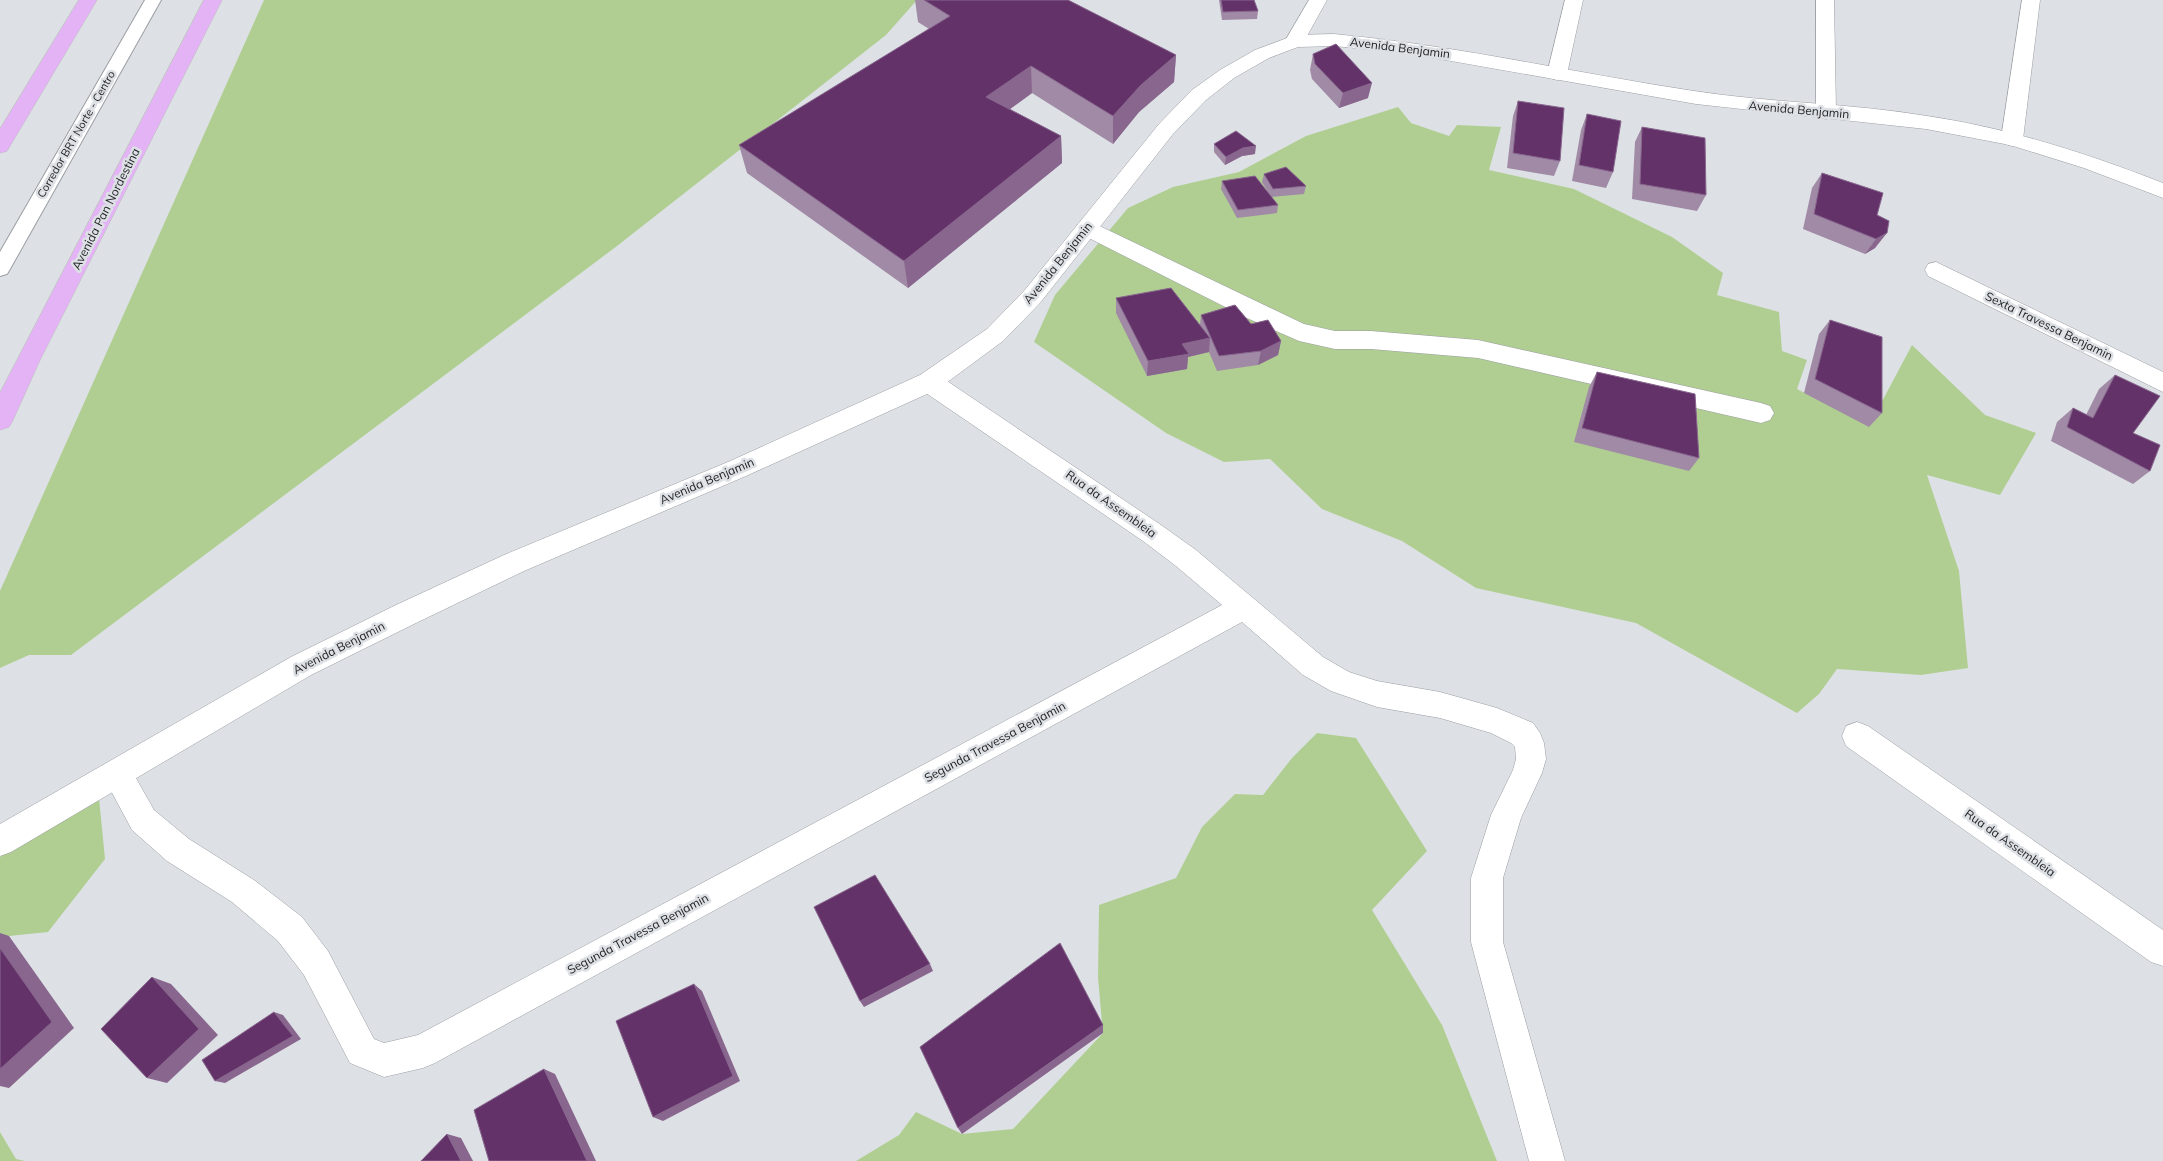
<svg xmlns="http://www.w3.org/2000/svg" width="2163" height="1161" viewBox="0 0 2163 1161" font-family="Mulish,sans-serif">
	<rect width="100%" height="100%" fill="#dde1e5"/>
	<g fill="#b0ce92">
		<polygon points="264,0 917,0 886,35 617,246 71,655 29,655 0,668 0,591"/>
		<polygon points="1398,107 1411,123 1449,136 1457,125 1501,127 1489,170 1574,189 1672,237 1723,273 1717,295 1779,312 1782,351 1807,360 1797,389 1869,426 1912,345 1985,415 2036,433 2000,495 1927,475 1959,571 1968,668 1921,675 1837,669 1819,694 1797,713 1636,623 1476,588 1402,541 1322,509 1270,459 1224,462 1166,433 1034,342 1055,295 1128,208 1173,187 1239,172 1306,136"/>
		<polygon points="1317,733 1356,738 1427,851 1372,910 1442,1025 1497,1161 856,1161 899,1135 916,1112 962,1134 1013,1129 1103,1033 1098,978 1099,905 1176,878 1202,827 1235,794 1263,795 1292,758"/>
		<polygon points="99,798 105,859 48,932 9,936 0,942 0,857"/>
		<polygon points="0,1132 16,1159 25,1161 0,1161"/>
	</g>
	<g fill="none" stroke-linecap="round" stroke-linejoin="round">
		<g stroke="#9a9da2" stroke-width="2">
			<polygon id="service" points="145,0 161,0 10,269 7,274 0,276 0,252"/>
		</g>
		<g stroke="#9a9da2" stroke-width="1">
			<g id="minor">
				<polygon points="1309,0 1327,0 1302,45 1295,47 1288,45 1285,41"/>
				<polygon points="1565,0 1583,0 1567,74 1564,78 1557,80 1550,78 1547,74"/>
				<polygon points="1816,0 1834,0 1836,112 1833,117 1826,119 1819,117 1816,112"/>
				<polygon points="2022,0 2040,0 2023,139 2019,144 2012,146 2005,144 2001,139"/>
				<polygon points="1087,220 1304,324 1335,331 1371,331 1478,340 1761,403 1770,406 1774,413 1770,420 1761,423 1478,358 1371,349 1335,349 1299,341 1247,318 1079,233 1076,228 1079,223"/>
				<polygon points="1936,262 2163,372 2163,392 1928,276 1925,270 1928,264"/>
				<polygon points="929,373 938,375 1161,525 1196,550 1323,657 1349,672 1377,681 1440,692 1497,708 1533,723 1540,733 1544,743 1546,759 1542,773 1521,818 1503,878 1503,942 1565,1161 1529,1161 1471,942 1471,878 1491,815 1513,770 1516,759 1515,747 1511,743 1491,733 1440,718 1377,707 1331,691 1303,675 1242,622 435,1063 423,1068 384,1077 350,1063 304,975 278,941 232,902 167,861 132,830 102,774 106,764 117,760 128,764 154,810 189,839 254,880 302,917 328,951 374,1039 384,1043 418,1035 1222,605 1176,566 1143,541 920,389 917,382 920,375"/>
				<polygon points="1857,722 1868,726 2163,930 2163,966 2151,962 1846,746 1842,736 1846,726"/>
			</g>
		</g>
		<g stroke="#9a9da2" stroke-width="1">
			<path id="tertiary" d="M 1334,34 C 1455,45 1574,73 1694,91 C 1771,103 1850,103 1927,116 C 2008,128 2086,153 2163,183 L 2163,198 L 2084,168 L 2010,145 L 1926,129 L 1696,104 L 1400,52 L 1334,46 L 1298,47 L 1269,58 L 1234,78 L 1206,100 L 1173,134 L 1040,303 L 1003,341 L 938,389 L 746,476 L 524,571 L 416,623 L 311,675 L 11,852 L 0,856 L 0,824 L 291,657 L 396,605 L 504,555 L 728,462 L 920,375 L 987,329 L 1024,291 L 1159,124 L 1192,90 L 1220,70 L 1255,50 L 1295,35 Z"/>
		</g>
		<g stroke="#bdbdbe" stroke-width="1">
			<g id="trunk">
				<polygon points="79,0 97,0 7,151 0,153 0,129"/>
				<polygon points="204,0 222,0 40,360 13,420 9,427 0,430 0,393"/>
			</g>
		</g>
		<use href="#service" fill="#fff" fill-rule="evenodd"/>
		<use href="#minor" fill="#fff" fill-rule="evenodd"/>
		<use href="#tertiary" fill="#fff" fill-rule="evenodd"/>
		<use href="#trunk" fill="#e4b3f6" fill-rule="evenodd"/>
	</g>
	<g fill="#a08aa6">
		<polygon points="915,0 1068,0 1176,55 1174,82 1139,112 1113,144 1032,93 1010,109 1061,136 1062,163 908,288 747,173 739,145 929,29 918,22"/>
		<polygon points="1219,0 1254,0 1258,11 1257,19 1222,20"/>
		<polygon points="1313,54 1368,98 1339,108 1312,79 1310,70"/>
		<polygon points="1518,101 1560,161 1554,176 1507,168 1513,116"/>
		<polygon points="1587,114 1613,172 1606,188 1572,181 1581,130"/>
		<polygon points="1642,127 1706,195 1697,211 1632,199 1635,142"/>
		<polygon points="1214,144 1255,154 1242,156 1225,165 1214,152"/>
		<polygon points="1822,173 1877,215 1889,221 1875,248 1865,254 1803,229 1812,188"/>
		<polygon points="1264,174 1306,186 1304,194 1271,197 1262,182"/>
		<polygon points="1222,181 1278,205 1277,213 1237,218 1221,189"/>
		<polygon points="1116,298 1200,325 1201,315 1251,324 1281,341 1278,355 1258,365 1217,371 1209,352 1188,357 1187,369 1147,376 1116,313"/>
		<polygon points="1830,320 1882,413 1869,427 1804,393 1819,334"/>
		<polygon points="1597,372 1699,458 1689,471 1574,442 1589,387"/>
		<polygon points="2115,375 2133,433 2150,471 2133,484 2051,441 2057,422 2073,408 2086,415 2099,389"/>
	</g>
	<g fill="#88668e">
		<polygon points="1176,55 1174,82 1139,112 1113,144 1113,116 1141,85"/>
		<polygon points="1031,66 1032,93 988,125 986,97"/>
		<polygon points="1372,83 1368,98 1339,108 1343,93"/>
		<polygon points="1061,136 1062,163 908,288 904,261"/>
		<polygon points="1256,146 1255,154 1242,156 1225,165 1226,157 1243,148"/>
		<polygon points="1887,233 1875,248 1865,254 1876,239"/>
		<polygon points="1210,338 1209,352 1188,357 1187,369 1147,376 1148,361 1182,344"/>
		<polygon points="1281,341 1278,355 1258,365 1261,351"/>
		<polygon points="0,933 9,936 74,1028 9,1088 0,1086"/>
		<polygon points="930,964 933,971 864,1007 860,1001"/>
		<polygon points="152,977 171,984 218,1035 167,1083 147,1078"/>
		<polygon points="694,984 702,991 740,1081 663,1121 653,1117"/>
		<polygon points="274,1012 283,1015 301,1039 225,1083 215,1081"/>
		<polygon points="1103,1025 1103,1033 962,1134 958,1128"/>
		<polygon points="544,1069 555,1074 596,1161 587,1161"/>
		<polygon points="447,1134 461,1138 473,1161 461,1161"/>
	</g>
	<g fill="#633268" stroke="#88668e">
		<polygon points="924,0 1068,0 1176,55 1141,85 1113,116 1031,66 986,97 1061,136 904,261 739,145 950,16"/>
		<polygon points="1221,0 1254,0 1258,11 1223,12"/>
		<polygon points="1336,44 1372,83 1343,93 1315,64 1313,54"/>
		<polygon points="1518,101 1564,108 1560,161 1513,153"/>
		<polygon points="1587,114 1621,121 1613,172 1579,165"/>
		<polygon points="1642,127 1705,138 1706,195 1640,184"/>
		<polygon points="1236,131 1256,146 1243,148 1226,157 1214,144"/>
		<polygon points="1286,167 1306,186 1273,189 1264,174"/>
		<polygon points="1822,173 1883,193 1877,215 1889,221 1887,233 1876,239 1814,214"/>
		<polygon points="1255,176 1278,205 1238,210 1222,181"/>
		<polygon points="1171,288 1210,338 1182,344 1189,354 1148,361 1116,298"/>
		<polygon points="1235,305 1251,324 1268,320 1281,341 1261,351 1219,356 1201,315"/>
		<polygon points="1830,320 1882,337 1882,413 1815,379"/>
		<polygon points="1597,372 1695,394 1699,458 1582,428"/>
		<polygon points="2115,375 2160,396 2133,433 2160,445 2150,471 2067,427 2073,408 2093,418"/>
		<polygon points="875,875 930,964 860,1001 814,907"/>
		<polygon points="1060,943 1103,1025 958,1128 920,1047"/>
		<polygon points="0,948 52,1022 0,1069"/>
		<polygon points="152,977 199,1029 147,1078 101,1029"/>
		<polygon points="694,984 733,1076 653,1117 616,1021"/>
		<polygon points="274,1012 293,1036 215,1081 202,1060"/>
		<polygon points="544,1069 587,1161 489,1161 474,1110"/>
		<polygon points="447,1134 461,1161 421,1161"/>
	</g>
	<g text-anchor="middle" stroke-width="5" stroke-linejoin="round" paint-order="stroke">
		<g font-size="11" fill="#222325" stroke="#dde1e5">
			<text transform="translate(76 134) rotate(-60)" y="4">Corredor BRT Norte - Centro</text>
		</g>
		<g font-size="12" fill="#222325" stroke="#dde1e5">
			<text transform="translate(1400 48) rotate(7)" y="4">Avenida Benjamin</text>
			<text transform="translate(1799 110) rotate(5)" y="4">Avenida Benjamin</text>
			<text transform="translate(106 209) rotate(-63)" y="4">Avenida Pan Nordestina</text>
			<text transform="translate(1058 263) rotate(-51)" y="4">Avenida Benjamin</text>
			<text transform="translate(2049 326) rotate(26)" y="4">Sexta Travessa Benjamin</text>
			<text transform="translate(707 481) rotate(-23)" y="4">Avenida Benjamin</text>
			<text transform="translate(1111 504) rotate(35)" y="4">Rua da Assembleia</text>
			<text transform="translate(339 648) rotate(-27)" y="4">Avenida Benjamin</text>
			<text transform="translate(995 742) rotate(-28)" y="4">Segunda Travessa Benjamin</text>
			<text transform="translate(2010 843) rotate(35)" y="4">Rua da Assembleia</text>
			<text transform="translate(638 934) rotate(-28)" y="4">Segunda Travessa Benjamin</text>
		</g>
	</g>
</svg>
